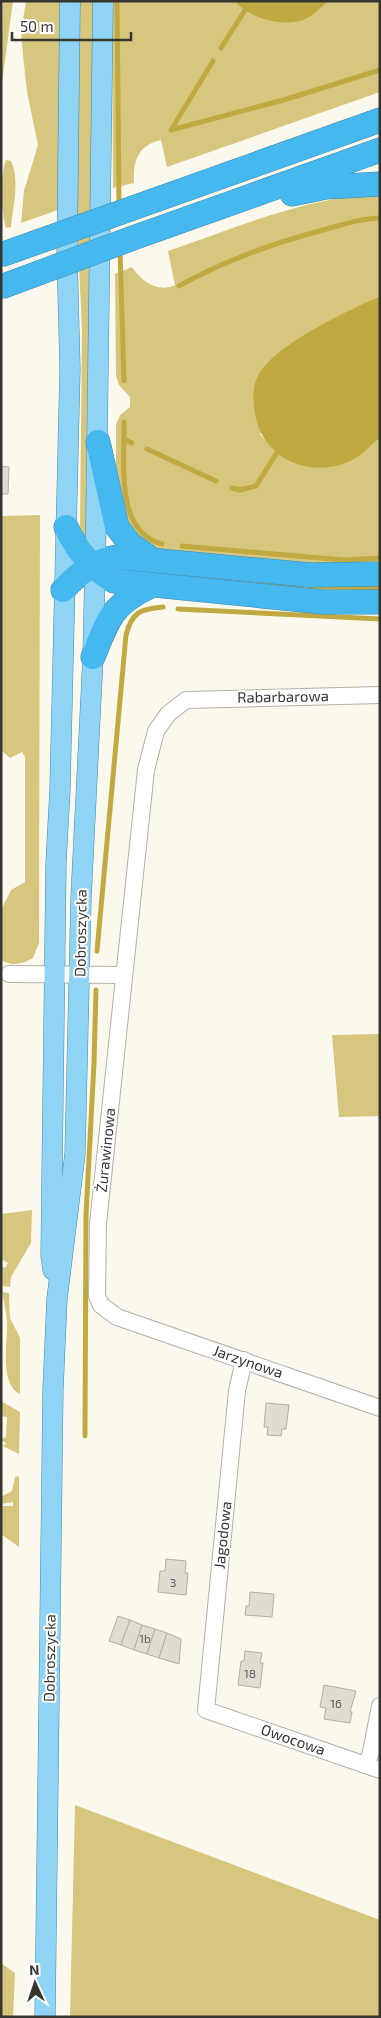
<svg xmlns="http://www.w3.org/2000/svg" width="381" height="2018" viewBox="0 0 381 2018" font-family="'Exo 2',sans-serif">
	<rect width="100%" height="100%" fill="#fbf9ed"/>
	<g fill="#d7c67e">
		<polygon points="3,1 13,1 1,90"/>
		<polygon points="26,1 61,1 58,210 21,223 24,191 38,145 27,92 23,55 21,32"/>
		<polygon points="78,1 95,1 87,547 81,539 80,524 82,330 76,201"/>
		<path d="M 112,1 L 380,1 L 380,92 L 167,167 L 161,140 C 138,145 133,161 134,183 L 113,188 Z"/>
		<path d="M 6,160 L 11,161 C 20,180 13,206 11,227 L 6,228 C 1,212 0,174 6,160 Z"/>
		<path d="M 380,194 L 380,296 L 371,300 L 260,434 C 276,454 276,454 300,462 C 338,473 352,462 380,438 L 380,566 L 341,568 L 158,551 L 130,532 L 116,475 L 116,425 L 120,415 L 130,407 L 130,397 L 119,385 L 116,376 L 115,274 L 132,267 C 142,282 158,293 175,285 L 168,251 C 238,227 306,197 380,194 Z"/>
		<path d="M 40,515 L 39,943 L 33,958 C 22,964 13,967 1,960 L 1,910 L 11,890 L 25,882 L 25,757 L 22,752 L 10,758 L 1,750 L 1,516 Z"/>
		<polygon points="108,567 380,582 380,594 342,594 121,575"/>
		<polygon points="380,1034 380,1116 339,1117 332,1035"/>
		<polygon points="32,1210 31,1243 11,1277 10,1287 2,1286 1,1266 5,1268 8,1263 3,1260 1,1262 1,1214"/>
		<path d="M 2,1292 L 9,1293 L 10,1318 L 20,1338 L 20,1394 C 0,1385 7,1346 7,1324 C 7,1314 4,1302 2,1292 Z"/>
		<polygon points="1,1401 20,1412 19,1454 3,1446 6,1444 4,1441 1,1442 1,1439 6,1437 7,1417 1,1416"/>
		<polygon points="19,1476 19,1547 1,1534 1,1506 13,1506 13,1502 1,1504 1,1497 12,1491 15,1477"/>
		<polygon points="75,1805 380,1920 380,2017 70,2017"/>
		<polygon points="1,1963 15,1973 13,2017 1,2017"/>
	</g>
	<g fill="#c0a941">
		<path d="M 235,1 L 328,1 C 321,7 312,17 303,20 C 282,27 249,18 235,1 Z"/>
		<path d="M 380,296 L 380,438 C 368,448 358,459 343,464 C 304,477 261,456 255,413 C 253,401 252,387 258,376 C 275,344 346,312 380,296 Z"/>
	</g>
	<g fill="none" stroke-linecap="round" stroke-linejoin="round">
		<g stroke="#c0a941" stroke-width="5">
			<polyline points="117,1 119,205"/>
			<polyline points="221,48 245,10"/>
			<polyline points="213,61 171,130 287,99 380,70"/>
			<polyline points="120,249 124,381"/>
			<path d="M 179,286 C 222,262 268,245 316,232 C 337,226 358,219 380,218"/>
			<path d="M 124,422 C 125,460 114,532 162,544"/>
			<polyline points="124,439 132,443"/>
			<polyline points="147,449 216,481"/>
			<polyline points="232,488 240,490 256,486 276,454"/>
			<polyline points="182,546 344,560 380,558"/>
			<polyline points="264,583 301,586"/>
			<polyline points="309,586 380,588"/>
			<polyline points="178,609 380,619"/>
			<path d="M 97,951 L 126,635 C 132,612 140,609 163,607"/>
			<polyline points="85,1436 86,1215 94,1063 96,990"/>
		</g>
	</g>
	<g fill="#dfdcd1" stroke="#b2afa4">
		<polygon points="1,466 9,467 8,494 1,494"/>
		<polygon points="266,1403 289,1405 286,1429 282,1429 281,1436 267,1435 268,1427 264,1427"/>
		<polygon points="166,1559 186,1561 185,1573 188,1573 186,1595 158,1592 160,1571 165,1571"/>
		<polygon points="250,1592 274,1594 272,1617 245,1615 246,1606 249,1606"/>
		<polygon points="118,1616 130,1620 121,1645 109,1641"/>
		<polygon points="130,1620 142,1625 134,1650 121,1645"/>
		<polygon points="142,1625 155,1629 147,1654 134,1650"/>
		<polygon points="155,1629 167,1633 159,1658 147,1654"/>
		<polygon points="167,1633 181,1639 179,1664 159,1658"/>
		<polygon points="245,1651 262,1653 260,1663 263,1663 260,1688 238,1685 241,1661 244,1661"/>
		<polygon points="324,1685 356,1691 350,1712 352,1712 350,1723 324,1719 326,1708 320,1707"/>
	</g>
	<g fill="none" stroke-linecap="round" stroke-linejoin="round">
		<g stroke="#b3b1a6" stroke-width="18">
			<g id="minor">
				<polyline points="380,695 186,700 168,714 156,731 146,770 98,1224 97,1296 101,1305 117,1317 380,1408"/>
				<polyline points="9,974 123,975"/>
				<polyline points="244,1360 237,1391 206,1710 380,1770"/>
				<polyline points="366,1765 371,1752 380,1706"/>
			</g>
		</g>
		<g stroke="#408aac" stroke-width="21">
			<g id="major">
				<polyline points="53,1270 51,1256 56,863 60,789 70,368 67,254 70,1"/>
				<polyline points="45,2017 53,1389 57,1299 75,1154 81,898 93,657 96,524 103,1"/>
			</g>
		</g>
		<g stroke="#408aac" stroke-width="25">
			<g id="highway">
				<polyline points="292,194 326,187 380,184"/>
				<polyline points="133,208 380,120"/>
				<polyline points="133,238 380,150"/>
				<polyline points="98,442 117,527 130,544 151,559"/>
				<path d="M 66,527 C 76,549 92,569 114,581 L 323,602 L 380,602"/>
				<path d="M 63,590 C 76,575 97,559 118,557 L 310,575 L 380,574"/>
				<path d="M 93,657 C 108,619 112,604 151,586"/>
			</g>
		</g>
		<use href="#minor" stroke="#fff" stroke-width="16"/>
		<use href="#major" stroke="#8fd4f5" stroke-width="20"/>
		<use href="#highway" stroke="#45b8ef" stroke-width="24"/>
		<g stroke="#408aac" stroke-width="25" stroke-linecap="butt">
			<g id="highway-bridge">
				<polyline points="1,255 133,208"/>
				<polyline points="1,287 133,238"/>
			</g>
		</g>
		<use href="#highway-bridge" stroke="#45b8ef" stroke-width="24"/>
	</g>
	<g text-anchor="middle" stroke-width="4" stroke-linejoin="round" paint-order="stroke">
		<g font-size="12" fill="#605f58">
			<text x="173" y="1587">3</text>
			<text x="145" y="1643">1b</text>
			<text x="250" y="1678">18</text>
			<text x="336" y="1708">16</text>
		</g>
		<g font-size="15" fill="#363530" stroke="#fff">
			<text transform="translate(283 697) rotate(-1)" y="5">Rabarbarowa</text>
			<text transform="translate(81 933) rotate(-89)" y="5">Dobroszycka</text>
			<text transform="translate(106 1150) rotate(-84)" y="5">Żurawinowa</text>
			<text transform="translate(248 1362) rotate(19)" y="5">Jarzynowa</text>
			<text transform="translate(223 1535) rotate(-84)" y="5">Jagodowa</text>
			<text transform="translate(50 1658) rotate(-89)" y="5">Dobroszycka</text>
			<text transform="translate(293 1740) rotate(19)" y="5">Owocowa</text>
		</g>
	</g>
	<rect width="381" height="2018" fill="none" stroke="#363530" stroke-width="5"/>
	<g transform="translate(35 1983) rotate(357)" stroke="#ffffff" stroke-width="4" paint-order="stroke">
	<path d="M0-4L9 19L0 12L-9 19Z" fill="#363530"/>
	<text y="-8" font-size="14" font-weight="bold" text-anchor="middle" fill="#363530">N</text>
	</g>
	<path d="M12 32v8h119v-8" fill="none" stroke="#363530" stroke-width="2.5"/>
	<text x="20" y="32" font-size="15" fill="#363530" stroke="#ffffff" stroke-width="4" paint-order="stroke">50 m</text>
</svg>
